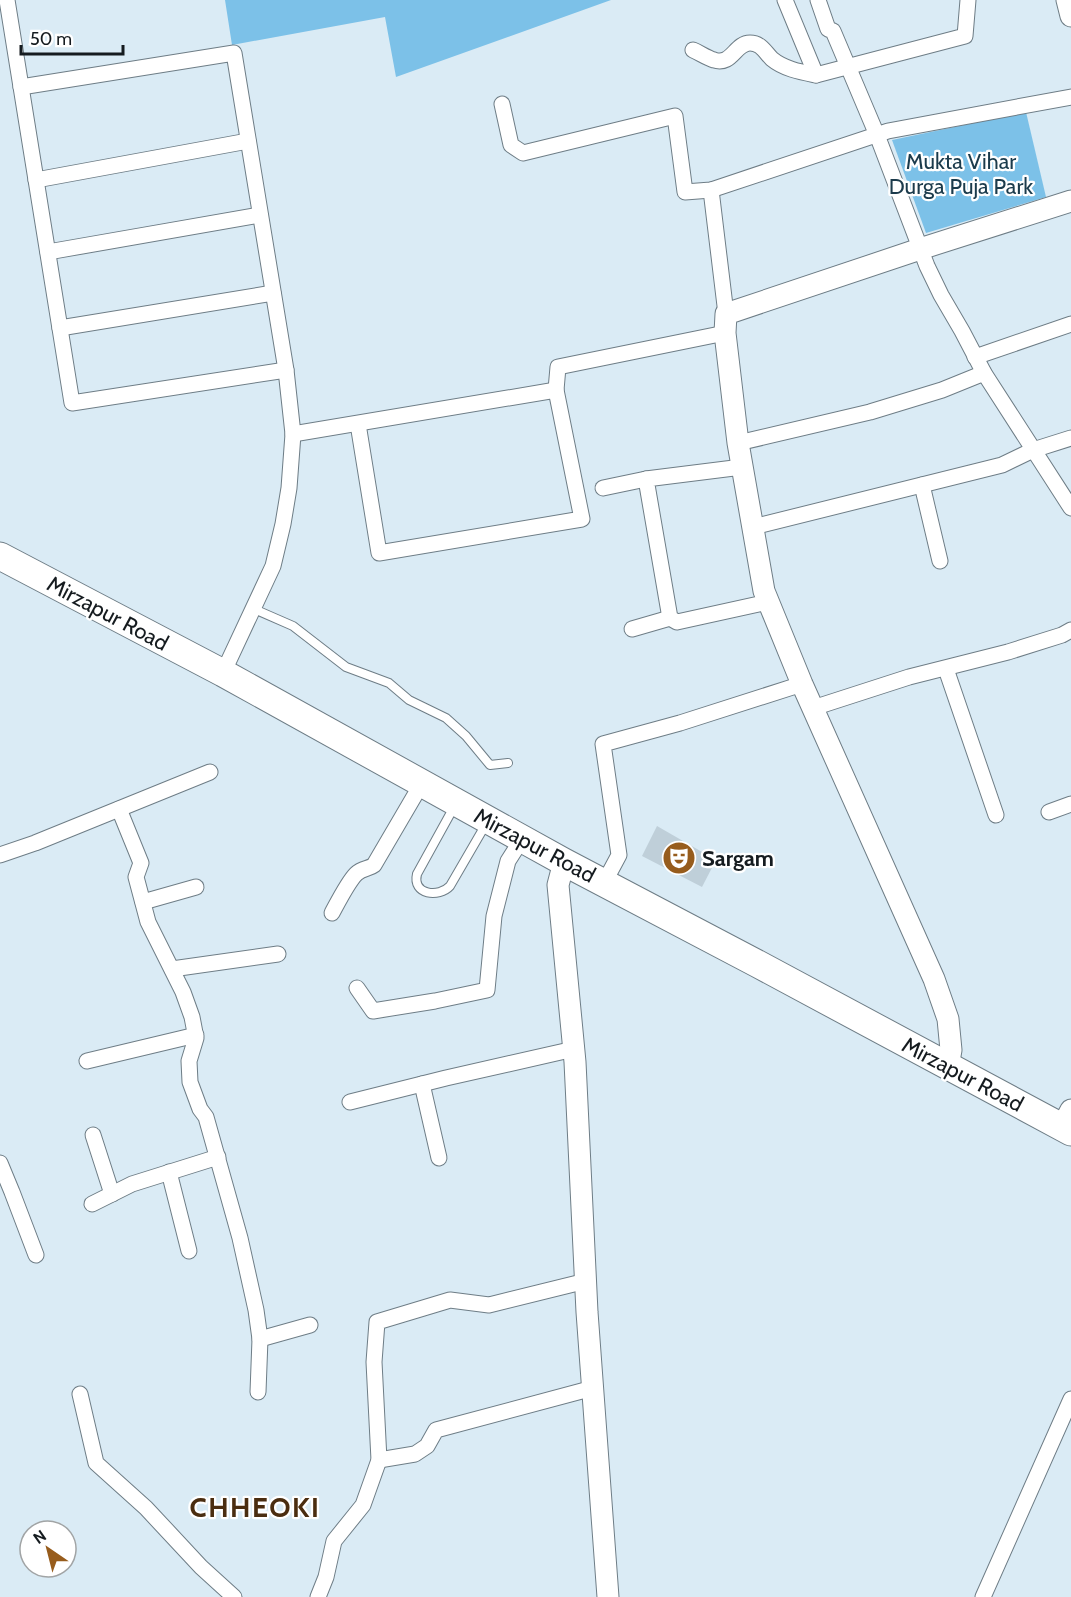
<svg xmlns="http://www.w3.org/2000/svg" width="1071" height="1597" viewBox="0 0 1071 1597" font-family="Cabin,sans-serif">
	<rect width="100%" height="100%" fill="#daebf5"/>
	<g fill="#7cc1e8">
		<polygon points="225,0 611,0 396,77 385,17 232,45"/>
		<polygon points="1026,112 1046,197 926,233 892,140"/>
	</g>
	<polygon fill="#bfcfd9" points="657,826 716,860 702,887 642,856"/>
	<g fill="none" stroke-linecap="round" stroke-linejoin="round">
		<g stroke="#6e7d86" stroke-width="10">
			<g id="lane">
				<polyline points="254,609 293,626 346,667 389,683 409,700 446,718 466,736 490,765 508,763"/>
				<path d="M 454,807 L 417,874 C 412,895 439,898 450,886 L 486,824"/>
			</g>
		</g>
		<g stroke="#6e7d86" stroke-width="17">
			<g id="street">
				<polyline points="7,0 72,403 286,370"/>
				<polyline points="785,0 816,75"/>
				<polyline points="818,0 828,29 833,31 877,135 927,266 941,295 962,331 984,373 1071,508"/>
				<path d="M 693,50 C 700,53 707,58 714,60 C 732,66 735,43 750,43 C 761,43 765,52 772,59 C 784,69 801,72 816,75 L 965,36 L 968,0"/>
				<polyline points="21,87 234,53 286,370 293,434 289,488 283,524 273,566 223,673"/>
				<polyline points="502,104 511,145 523,153 675,116 685,192 711,190 888,131 1071,97"/>
				<polyline points="36,180 248,141"/>
				<polyline points="711,190 726,314"/>
				<polyline points="48,252 260,215"/>
				<polyline points="60,328 273,293"/>
				<polyline points="975,357 1071,324"/>
				<polyline points="358,424 379,553 582,519 556,390 558,367 725,333"/>
				<polyline points="293,434 556,390"/>
				<polyline points="738,443 870,412 942,390 984,373"/>
				<polyline points="742,467 646,479 670,618 677,622 768,602"/>
				<polyline points="922,485 940,561"/>
				<polyline points="603,488 646,479"/>
				<polyline points="753,527 1002,465 1033,450 1071,438"/>
				<polyline points="632,629 670,618"/>
				<polyline points="946,669 996,815"/>
				<polyline points="813,708 909,677 1008,652 1062,635 1071,630"/>
				<polyline points="119,809 141,863 136,877 148,922 183,992 192,1017 196,1038 189,1061 190,1082 200,1109 206,1117 240,1238 256,1310 260,1339 258,1392"/>
				<polyline points="1049,812 1071,804"/>
				<polyline points="0,855 35,843 210,772"/>
				<polyline points="604,883 619,855 603,744 680,723 802,684"/>
				<polyline points="143,902 196,887"/>
				<path d="M 332,913 C 338,902 348,882 356,874 C 362,868 369,869 374,865 L 422,783"/>
				<polyline points="172,969 278,954"/>
				<polyline points="357,988 373,1011 435,1001 487,990 494,916 508,861 522,839"/>
				<polyline points="87,1061 196,1035"/>
				<polyline points="422,1084 439,1158"/>
				<polyline points="350,1102 446,1078 574,1049"/>
				<polyline points="93,1135 112,1194"/>
				<polyline points="0,1163 12,1192 36,1255"/>
				<polyline points="169,1172 189,1251"/>
				<polyline points="92,1204 132,1184 218,1157"/>
				<polyline points="260,1339 310,1325"/>
				<polyline points="80,1394 96,1463 146,1508 201,1567 234,1597"/>
				<polyline points="379,1460 415,1454 427,1446 436,1430 593,1388"/>
				<polyline points="318,1597 326,1577 334,1541 363,1505 379,1460 374,1362 377,1322 450,1300 489,1305 586,1281"/>
				<polyline points="983,1597 1071,1399"/>
			</g>
		</g>
		<g stroke="#6e7d86" stroke-width="23">
			<g id="secondary">
				<polyline points="1067,0 1071,16"/>
				<polyline points="564,862 558,885 575,1062 587,1312 608,1597"/>
				<polyline points="948,1067 951,1050 948,1019 934,979 802,684 764,591 738,443 725,333 726,314 920,249 1071,201"/>
				<polyline points="1062,1127 1071,1110"/>
			</g>
		</g>
		<g stroke="#6e7d86" stroke-width="29">
			<polyline id="highway" points="0,556 223,673 564,862 758,964 1071,1132"/>
		</g>
		<use href="#lane" stroke="#fff" stroke-width="8"/>
		<use href="#street" stroke="#fff" stroke-width="15"/>
		<use href="#secondary" stroke="#fff" stroke-width="21"/>
		<use href="#highway" stroke="#fff" stroke-width="27"/>
	</g>
	<defs>
		<g id="theatre-disc" transform="scale(1.725)"><circle r="9.5" fill="#975c1c" stroke="#fff"/><path d="M-5-5.5Q0-4 5-5.5V0Q5 5 0 6Q-5 5-5 0ZM-3.3-2.5H-1v1.5H-3.3ZM1-2.5H3.3v1.5H1ZM-2.8 1Q0 5.5 2.8 1Z" fill="#fff"/></g>
	</defs>
	<g fill-rule="evenodd">
		<use href="#theatre-disc" x="679" y="858"/>
	</g>
	<g text-anchor="middle" stroke-width="4.5" stroke-linejoin="round" paint-order="stroke">
		<g font-size="22" fill="#1b3b4c" stroke="#fff">
			<text x="961" y="169">Mukta Vihar<tspan x="961" dy="25">Durga Puja Park</tspan></text>
		</g>
		<g font-size="22" fill="#151b1f" stroke="#fff">
			<text transform="translate(108 613) rotate(28)" y="8">Mirzapur Road</text>
			<text transform="translate(535 845) rotate(28)" y="8">Mirzapur Road</text>
			<text transform="translate(963 1074) rotate(28)" y="8">Mirzapur Road</text>
		</g>
		<g font-size="22" font-weight="bold" fill="#151b1f" stroke="#fff" text-anchor="start">
			<text x="702" y="866">Sargam</text>
		</g>
		<g font-size="28" font-weight="bold" letter-spacing="1.5" fill="#4a2d10" stroke="#fff">
			<text x="255" y="1517">CHHEOKI</text>
		</g>
	</g>
	<g transform="translate(48 1549) rotate(325)"><circle r="28" fill="#ffffff" stroke="#a1a4a5" stroke-width="1.5"/>
	<path d="M0-4.5L10 22L0 15L-10 22Z" fill="#975c1c"/>
	<text y="-9" font-size="16" font-weight="bold" text-anchor="middle" fill="#151b1f">N</text>
	</g>
	<path d="M21 45v9h102v-9" fill="none" stroke="#151b1f" stroke-width="3"/>
	<text x="30" y="45" font-size="18" fill="#151b1f" stroke="#ffffff" stroke-width="4.5" paint-order="stroke">50 m</text>
</svg>
